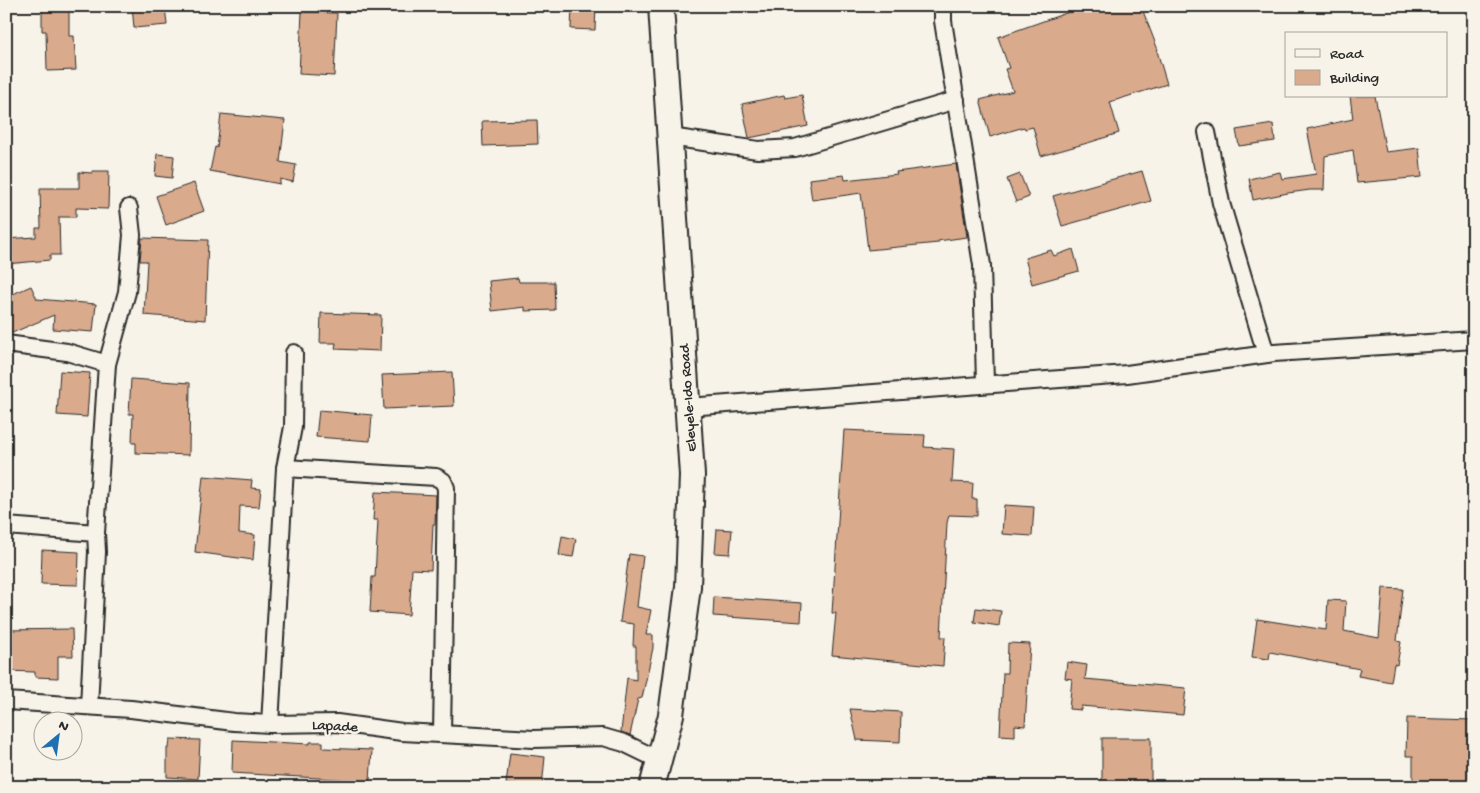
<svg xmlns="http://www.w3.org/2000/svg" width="1480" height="793" viewBox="0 0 1480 793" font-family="'Gochi Hand',sans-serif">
	<rect width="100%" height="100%" fill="#f7f3e8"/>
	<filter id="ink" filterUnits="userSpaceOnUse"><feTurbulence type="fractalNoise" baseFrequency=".02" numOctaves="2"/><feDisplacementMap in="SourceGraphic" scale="10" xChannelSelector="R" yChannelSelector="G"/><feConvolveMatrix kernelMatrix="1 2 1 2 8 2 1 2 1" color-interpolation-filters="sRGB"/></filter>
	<g filter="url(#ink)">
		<g fill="#daaa8c" stroke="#2b2b2b">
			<polygon points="42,6 69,6 69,36 74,36 76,70 47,71 46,31 42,31"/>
			<polygon points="132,6 165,6 167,25 134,28"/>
			<polygon points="572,6 596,6 595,30 571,29"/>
			<polygon points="1086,6 1141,6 1158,50 1157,51 1167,84 1110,102 1119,133 1091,142 1041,156 1033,127 1025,129 1024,127 990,137 980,100 1013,91 1005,69 1009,68 998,37"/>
			<polygon points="302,12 337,13 334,76 299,74"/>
			<polygon points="784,95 785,98 802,95 808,126 749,138 742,104"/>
			<polygon points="1350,96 1375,96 1386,152 1419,148 1422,177 1357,183 1353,150 1325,156 1324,190 1310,190 1288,193 1253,200 1249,179 1280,172 1282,179 1316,174 1307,129 1353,119"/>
			<polygon points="221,114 285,120 280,162 296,165 293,182 280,179 280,184 210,171 215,147 217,148"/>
			<polygon points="537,120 538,144 483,146 482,121"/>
			<polygon points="1273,124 1275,141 1239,146 1236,130"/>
			<polygon points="157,154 174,156 172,178 155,176"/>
			<polygon points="956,164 967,237 938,241 938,243 868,250 861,193 812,200 809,179 844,175 845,180 897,174 896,172"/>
			<polygon points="92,171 109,171 108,209 76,208 76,217 59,217 60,255 50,255 50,260 6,264 6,239 36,237 36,228 41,228 40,188 79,188 79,172 92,173"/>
			<polygon points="1142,171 1151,201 1062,226 1053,196"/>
			<polygon points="1020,174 1029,197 1016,202 1007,179"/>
			<polygon points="194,183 204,211 166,225 156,196"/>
			<polygon points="142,238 208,240 205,320 144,315 147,261 140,261"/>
			<polygon points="1073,249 1079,271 1032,284 1025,258 1051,250 1054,256"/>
			<polygon points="518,278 519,282 554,282 555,310 525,311 525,307 492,311 489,281"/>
			<polygon points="31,286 37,299 96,304 93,332 53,329 54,315 12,333 6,322 6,297"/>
			<polygon points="321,313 381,315 380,351 335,349 336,343 320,343"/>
			<polygon points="60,371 90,373 87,417 57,415"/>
			<polygon points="452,372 454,406 384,409 382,375"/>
			<polygon points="131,379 190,383 189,455 136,453 136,443 132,443 133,414 129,414"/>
			<polygon points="319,410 372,415 370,441 316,437"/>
			<polygon points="844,430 865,431 865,433 925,435 924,447 954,449 952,482 973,483 972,499 977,499 977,516 949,515 947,523 941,637 945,637 943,666 832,655 836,613 832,613"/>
			<polygon points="203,476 252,480 251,488 261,489 259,507 240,506 239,533 255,535 253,560 195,552"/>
			<polygon points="375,492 436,495 435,524 433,524 431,570 412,569 409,615 370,612 372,577 375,577 378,520 373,520"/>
			<polygon points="1004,505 1034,507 1032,536 1002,534"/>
			<polygon points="717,529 732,530 730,554 715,553"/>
			<polygon points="562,536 576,539 573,557 559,555"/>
			<polygon points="42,550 79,552 78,585 41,584"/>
			<polygon points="629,554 643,556 637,607 651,610 646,635 653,635 653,648 642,698 638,699 630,735 621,732 627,678 636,680 636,646 633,646 634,624 620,622"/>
			<polygon points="1383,588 1403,589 1397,641 1401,642 1397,665 1394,664 1391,682 1358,676 1360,669 1270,652 1269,659 1252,657 1257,619 1326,630 1328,600 1346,601 1344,631 1379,638"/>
			<polygon points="714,597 802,603 801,622 713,616"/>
			<polygon points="976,608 1001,611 999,626 974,622"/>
			<polygon points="72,629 73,656 58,656 58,678 35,677 35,672 6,671 6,630"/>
			<polygon points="1008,643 1030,644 1025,726 1015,725 1015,736 1000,735 1003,673 1007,673"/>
			<polygon points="1067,662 1087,665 1085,679 1186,688 1183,715 1081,706 1081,710 1069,709 1072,679 1065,678"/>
			<polygon points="850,709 901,712 900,742 857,740"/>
			<polygon points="1407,718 1474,720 1474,787 1413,787 1413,756 1406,756"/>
			<rect x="1102" y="738" width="49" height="49"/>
			<polygon points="170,739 200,740 198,779 167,777 167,748 169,748"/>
			<polygon points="233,740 310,744 310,742 323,742 323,748 372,750 370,781 232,773"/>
			<polygon points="510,753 545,757 542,787 506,784"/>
		</g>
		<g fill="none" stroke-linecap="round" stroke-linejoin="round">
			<g stroke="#2b2b2b" stroke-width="20">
				<g id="minor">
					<polyline points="943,6 943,21 982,265 985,384"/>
					<polyline points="1207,132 1221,203 1266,354"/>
					<polyline points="670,137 758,150 795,148 956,100"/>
					<polyline points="6,344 67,352 107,364"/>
					<polyline points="688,407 1127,374 1274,353 1474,340"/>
					<polyline points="285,468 436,477 443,481 446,488 442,734"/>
					<polyline points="6,526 96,533 97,552 89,706"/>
					<polyline points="96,533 107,364 127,292 132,235 129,208"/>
					<polyline points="6,701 131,709 234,722 270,724 337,723 402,732 534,739 603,737 624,743 659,760"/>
					<polyline points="270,724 285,468 293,427 294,353"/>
				</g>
			</g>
			<g stroke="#2b2b2b" stroke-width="28">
				<polyline id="secondary" points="652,787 671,715 688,587 692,475 661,6"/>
			</g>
			<use href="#minor" stroke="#f7f3e8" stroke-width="16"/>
			<use href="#secondary" stroke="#f7f3e8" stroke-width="24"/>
		</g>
	</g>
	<g text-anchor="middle" stroke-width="5" stroke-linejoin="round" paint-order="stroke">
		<g font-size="15" fill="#2b2b2b" stroke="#f7f3e8">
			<text transform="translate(687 398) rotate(-94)" y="5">Eleyele-Ido Road</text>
			<text transform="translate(335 725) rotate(3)" y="5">Lapade</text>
		</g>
	</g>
	<rect width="1480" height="793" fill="none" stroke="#f7f3e8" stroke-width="25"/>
	<rect x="12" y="12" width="1455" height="768" fill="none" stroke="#2b2b2b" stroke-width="2" filter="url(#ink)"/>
	<rect x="1285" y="32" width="162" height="65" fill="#f7f3e8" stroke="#a5a39c"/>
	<rect x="1295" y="49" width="25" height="8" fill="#f7f3e8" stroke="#a5a39c"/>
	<text x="1330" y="58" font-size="15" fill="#2b2b2b">Road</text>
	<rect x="1295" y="70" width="25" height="15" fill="#daaa8c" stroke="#a5a39c"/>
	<text x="1330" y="82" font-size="15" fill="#2b2b2b">Building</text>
	<g transform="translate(58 736) rotate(29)"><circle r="24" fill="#f7f3e8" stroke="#a5a39c"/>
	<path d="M0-4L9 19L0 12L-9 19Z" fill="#1f6fb2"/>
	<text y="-8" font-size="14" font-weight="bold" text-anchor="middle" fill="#2b2b2b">N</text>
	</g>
</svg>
